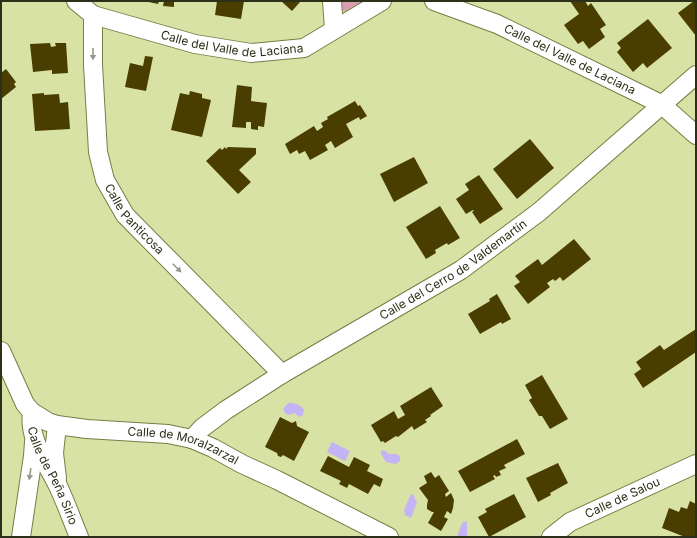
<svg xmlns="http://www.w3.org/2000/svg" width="697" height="538" viewBox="0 0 697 538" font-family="Inter,sans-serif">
	<rect width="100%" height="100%" fill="#d8e2a5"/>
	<polygon fill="#d89eb3" points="336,1 366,1 347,12 341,10"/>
	<g fill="#c4b3f6">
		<path d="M 289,403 C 295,403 300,404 304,410 L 303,415 L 299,417 L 295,413 L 288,415 L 285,413 L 283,409 L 286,405 Z"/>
		<polygon points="332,442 350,451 345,461 327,452"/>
		<polygon points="384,450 389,454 396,454 400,456 400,461 396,464 386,462 381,454 381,451"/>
		<polygon points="411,494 415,496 414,498 417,502 411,518 405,515 404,510"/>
		<polygon points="466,521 467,523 467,537 457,537 462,523"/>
	</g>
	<g fill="#4a3d00">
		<polygon points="144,1 159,1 158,4"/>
		<polygon points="164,1 174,1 174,7 163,6"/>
		<polygon points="217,1 244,1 241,19 215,15"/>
		<polygon points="281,1 301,1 292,11"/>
		<polygon points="570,1 585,1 588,6 591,3 606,25 600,29 605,37 589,49 583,41 578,44 564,25 579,14"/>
		<polygon points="694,1 696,1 696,36 678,13"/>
		<polygon points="648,19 672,48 647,68 643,63 633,72 617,52 621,48 617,43"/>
		<polygon points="50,43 51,47 56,46 55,43 66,43 68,73 52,74 52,70 33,72 30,44"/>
		<polygon points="145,56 153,57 146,91 125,87 130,63 143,66"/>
		<polygon points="6,69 16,82 14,84 16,87 1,99 1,73"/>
		<polygon points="237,85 252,87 251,101 267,103 264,127 258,126 258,130 251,129 251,122 246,122 246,128 232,127"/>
		<polygon points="190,91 202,94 202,98 211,100 202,137 171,130 180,93 189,95"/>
		<polygon points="44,93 44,95 59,94 60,103 68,102 70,129 35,131 32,94"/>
		<polygon points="355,101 358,106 360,105 367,116 360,120 359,117 346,124 353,137 335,148 331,141 325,145 328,150 310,160 305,151 299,154 297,150 290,154 285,144 314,126 317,131 323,127 321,123 328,119 327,117"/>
		<polygon points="530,139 554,168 517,199 493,169"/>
		<polygon points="225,147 226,149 228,147 256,148 256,154 239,170 251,182 238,194 206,161 220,148 222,150"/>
		<polygon points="414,157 428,183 394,202 380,174"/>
		<polygon points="479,175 503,209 480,224 472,212 474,211 473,210 466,214 456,199 469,190 465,184"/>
		<polygon points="440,206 460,238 448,245 447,243 435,250 436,253 426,259 406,227"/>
		<polygon points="574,239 591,259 563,281 560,277 555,281 553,279 547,283 550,287 528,304 514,286 520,282 515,276 538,259 542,265"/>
		<polygon points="497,294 511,319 502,324 501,322 480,334 468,314 490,301 489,299"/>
		<polygon points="696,329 696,352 643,388 634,374 641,369 636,362 660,345 664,350"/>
		<polygon points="542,375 568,419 550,429 542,416 539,416 529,400 532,398 525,385"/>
		<polygon points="431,387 443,406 430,415 431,416 425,420 427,422 414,430 412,426 398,437 396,436 385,443 383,441 381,442 371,425 394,411 398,419 405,415 400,406"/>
		<polygon points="280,417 292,423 296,421 297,426 309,432 294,461 283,455 281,457 278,456 277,453 265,447"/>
		<polygon points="517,439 525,454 504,465 506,468 499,471 501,475 496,477 495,475 493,476 495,479 470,492 458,471"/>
		<polygon points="328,456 349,467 354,457 370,465 367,471 383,479 380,487 374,484 368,494 349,484 347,488 339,484 341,481 320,471"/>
		<polygon points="558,463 568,483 550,493 551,495 538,502 526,478"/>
		<polygon points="431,472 435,478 439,475 449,491 445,494 446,497 451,493 454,500 453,508 451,514 447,511 444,517 448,519 441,531 428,523 434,512 432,512 427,509 427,505 428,500 419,488 427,483 424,476"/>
		<polygon points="514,494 526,517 489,537 478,517 487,512 485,509"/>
		<polygon points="690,501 696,504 696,537 685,537 662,528 669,508 679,512 681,507 687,509"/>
	</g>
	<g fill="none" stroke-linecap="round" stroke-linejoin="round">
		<g stroke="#767e45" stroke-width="20">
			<g id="minor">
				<path id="s1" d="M 76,1 L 93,15 L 195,44 L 251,53 L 304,48 L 382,1"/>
				<polyline points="332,1 334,29"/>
				<path id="s2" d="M 434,1 L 497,24 L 661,104 L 696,135"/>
				<path id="s3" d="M 93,15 L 93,65 L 98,152 L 105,180 L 125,215 L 282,374"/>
				<path id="s4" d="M 1,351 L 25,404 L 32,412 L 48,422 L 57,425 L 87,429 L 168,434 L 192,439 L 213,448 L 242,464 L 277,480 L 389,537"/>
				<path id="s5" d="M 32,412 C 28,440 47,463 58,486 C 66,503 72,520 79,537"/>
				<path id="s6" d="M 192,439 L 202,428 L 226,410 L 282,374 L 461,270 L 539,212 L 696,75"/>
				<polyline points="57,478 54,453 57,425"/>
				<polyline points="21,537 33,456 34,442"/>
				<path id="s7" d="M 551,537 L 570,522 L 696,464"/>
			</g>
		</g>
		<use href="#minor" stroke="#fff" stroke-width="18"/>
	</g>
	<defs><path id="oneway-solid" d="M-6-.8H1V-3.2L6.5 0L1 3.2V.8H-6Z"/></defs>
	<g fill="#96988c">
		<use href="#oneway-solid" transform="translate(93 54) rotate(90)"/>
		<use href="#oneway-solid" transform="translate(177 268) rotate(45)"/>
		<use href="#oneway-solid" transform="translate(30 474) rotate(98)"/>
	</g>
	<g text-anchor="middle" stroke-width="4" stroke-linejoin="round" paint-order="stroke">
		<g font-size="12" fill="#2d3018" stroke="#faffe7">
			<text dy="4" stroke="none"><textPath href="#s1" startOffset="165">Calle del Valle de Laciana</textPath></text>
			<text dy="4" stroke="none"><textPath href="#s2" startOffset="148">Calle del Valle de Laciana</textPath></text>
			<text dy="4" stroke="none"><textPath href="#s3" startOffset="215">Calle Panticosa</textPath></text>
			<text dy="4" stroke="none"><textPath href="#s6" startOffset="312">Calle del Cerro de Valdemartín</textPath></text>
			<text dy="4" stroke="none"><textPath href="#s4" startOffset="226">Calle de Moralzarzal</textPath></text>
			<text dy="4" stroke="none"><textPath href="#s5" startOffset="68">Calle de Peña Sirio</textPath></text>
			<text dy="4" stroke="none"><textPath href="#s7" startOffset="82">Calle de Salou</textPath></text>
		</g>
	</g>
	<rect width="697" height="538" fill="none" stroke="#2d3018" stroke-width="4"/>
</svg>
